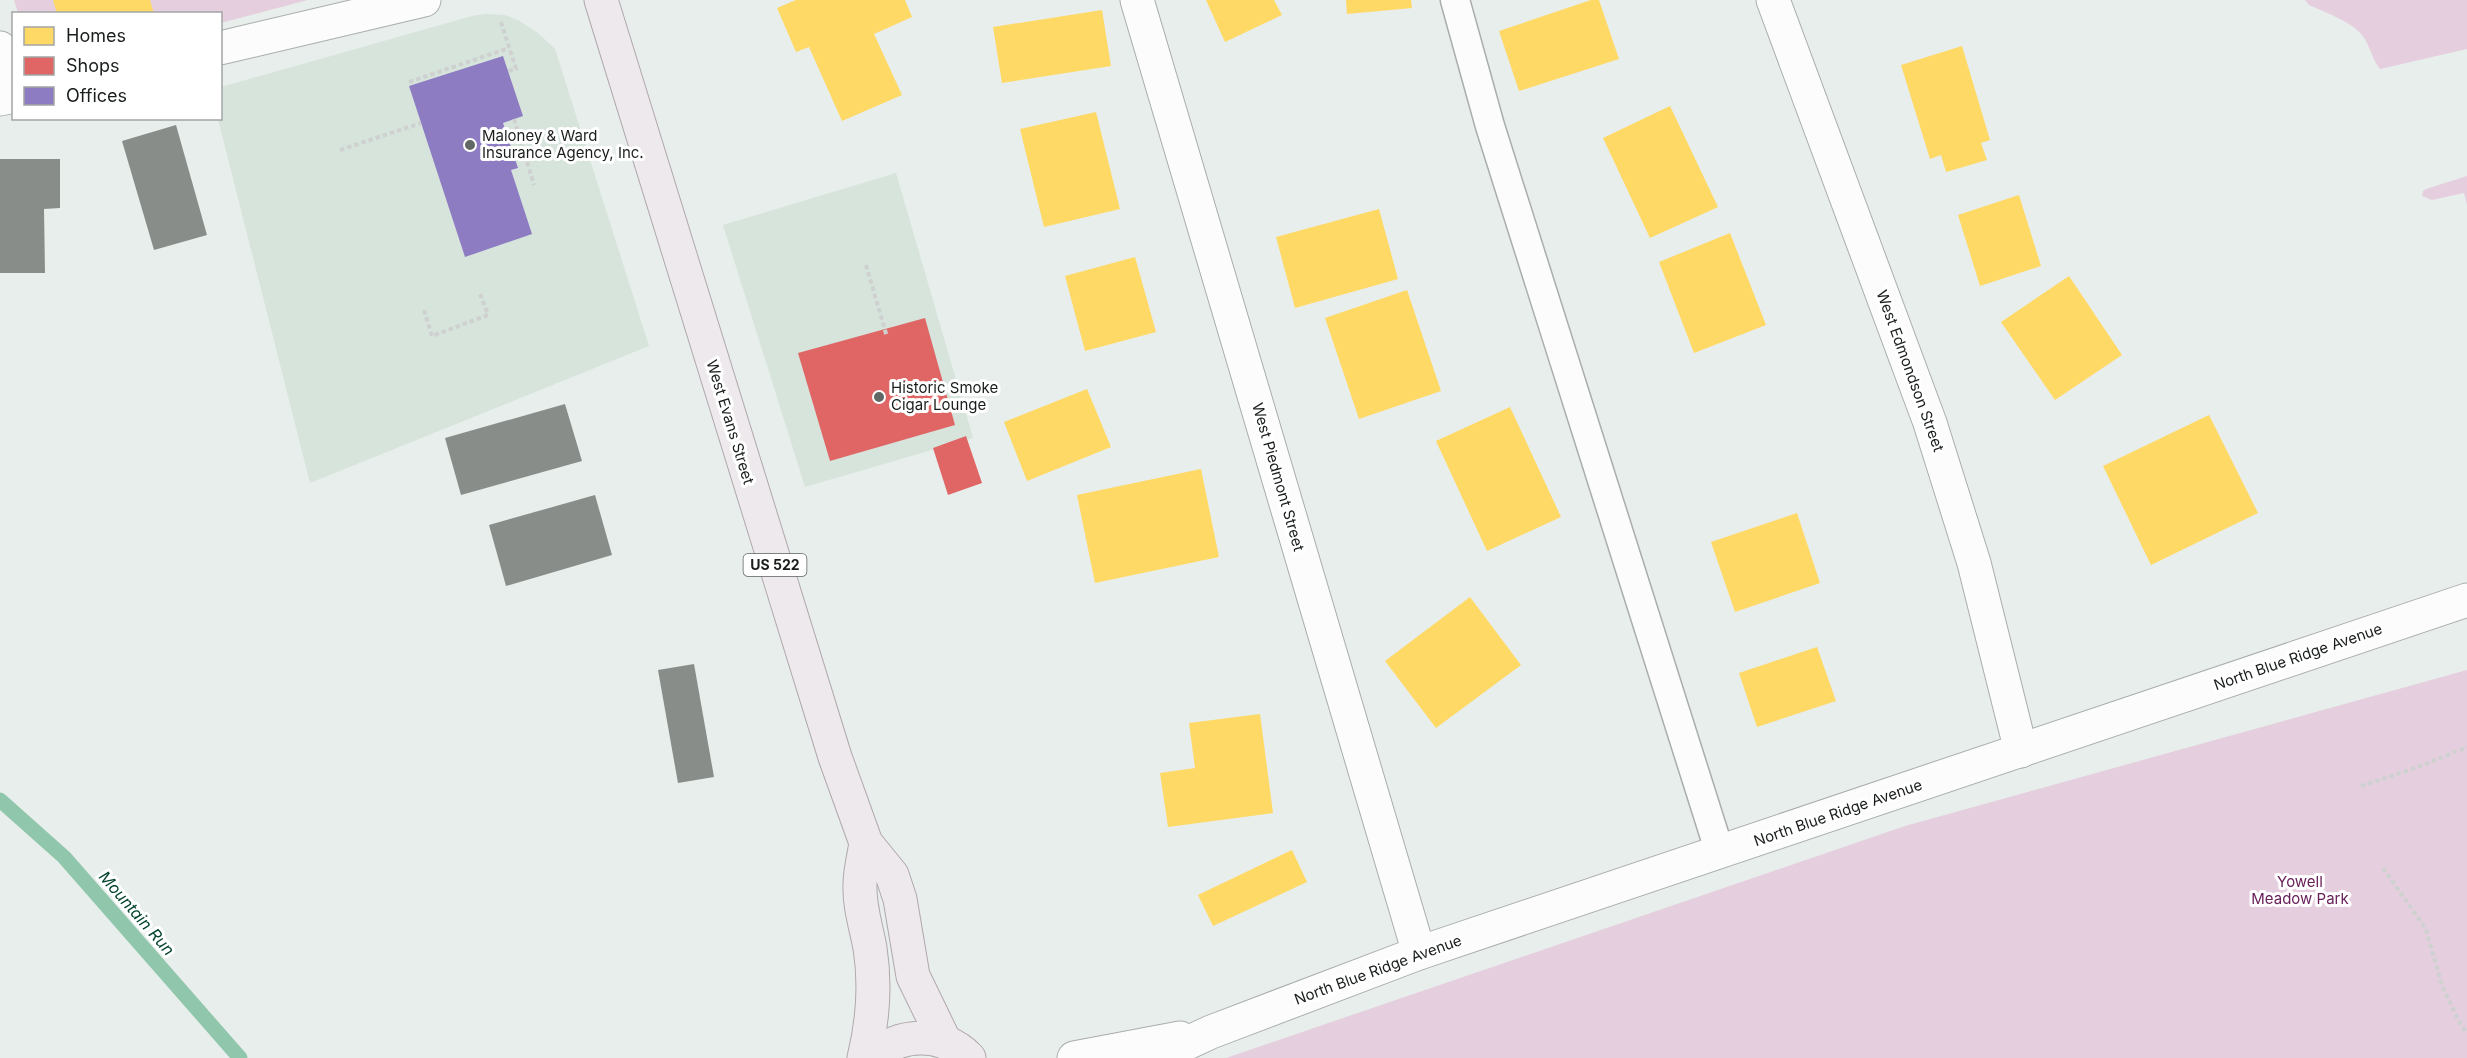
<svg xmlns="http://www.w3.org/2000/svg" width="2467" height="1058" viewBox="0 0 2467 1058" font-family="Inter,sans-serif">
	<rect width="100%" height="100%" fill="#e8eeeb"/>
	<g fill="#d6e4dc">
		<polygon points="485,14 505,15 518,20 538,33 555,49 649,346 310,483 218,119 220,118 221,87 472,16"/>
		<polygon points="896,173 973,438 805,487 723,225"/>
	</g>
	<g fill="#e5cfde">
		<polygon points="14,0 308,0 221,23 220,14 18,13"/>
		<path d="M 2305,0 L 2467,0 L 2467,49 L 2380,69 C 2372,59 2370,46 2363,36 C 2351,21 2326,13 2309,5 Z"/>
		<polygon points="2467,176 2467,205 2464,193 2432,200 2422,196 2423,191 2426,189"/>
		<polygon points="2467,670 2467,1058 1226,1058 1905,826"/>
	</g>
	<g fill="#ffd966">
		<polygon points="53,0 150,0 154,14 57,14"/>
		<polygon points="796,0 905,0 912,17 874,34 902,95 842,121 809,47 796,52 777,8"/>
		<polygon points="1206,0 1274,0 1282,15 1225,42"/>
		<polygon points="1346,0 1411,0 1412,8 1347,14"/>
		<polygon points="1591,0 1599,0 1619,59 1519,91 1499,31"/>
		<polygon points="1102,10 1111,66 1002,83 993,27"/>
		<polygon points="1962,46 1990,140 1981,143 1987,160 1946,172 1941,155 1930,159 1901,65"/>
		<polygon points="1670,106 1718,207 1650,238 1603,138"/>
		<polygon points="1096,112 1120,209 1044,227 1020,129"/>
		<polygon points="2019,195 2041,266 1980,286 1958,215"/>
		<polygon points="1379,209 1398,279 1295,308 1276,237"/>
		<polygon points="1730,233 1766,325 1694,353 1659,262"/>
		<polygon points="1135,257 1156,332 1085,351 1065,276"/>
		<polygon points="2069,276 2122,355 2055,400 2001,322"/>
		<polygon points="1407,290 1441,391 1359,419 1325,318"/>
		<polygon points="1087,389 1111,447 1027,481 1004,422"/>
		<polygon points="1510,407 1561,517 1487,551 1436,441"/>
		<polygon points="2209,415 2258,513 2151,565 2103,466"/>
		<polygon points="1201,469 1219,557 1095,583 1077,495"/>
		<polygon points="1797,513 1820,583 1735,612 1711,542"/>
		<polygon points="1470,597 1521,665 1436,728 1385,661"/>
		<polygon points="1817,647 1836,701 1757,727 1739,673"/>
		<polygon points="1260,714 1273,813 1168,827 1160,773 1195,768 1189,723"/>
		<polygon points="1292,850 1307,882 1213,926 1198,895"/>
	</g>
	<g fill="#e06666">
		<polygon points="925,318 955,425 830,461 798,353"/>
		<polygon points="966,436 982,483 948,495 933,448"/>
	</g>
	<polygon fill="#8e7cc3" points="503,56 523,116 503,123 518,168 511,170 532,234 465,257 409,86"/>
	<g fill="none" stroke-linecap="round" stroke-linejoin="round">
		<polyline stroke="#90c7ac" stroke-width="15" points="0,800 64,857 240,1058"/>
	</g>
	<g fill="#888d8a">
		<polygon points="176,125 207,235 154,250 122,141"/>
		<polygon points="0,159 60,159 60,208 44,209 45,273 0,273"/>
		<polygon points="565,404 582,461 461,495 445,438"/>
		<polygon points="595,495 612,555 506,586 489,525"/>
		<polygon points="694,664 714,777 678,783 658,670"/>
	</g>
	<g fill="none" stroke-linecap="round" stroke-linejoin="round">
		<g stroke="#a9aeab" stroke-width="31">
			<polyline id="service" points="1455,0 1490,126 1720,853"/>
		</g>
		<g stroke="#a9aeab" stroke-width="35">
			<g id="minor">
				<polyline points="1137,0 1419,953"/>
				<polyline points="1773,0 1930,423 1974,563 2021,751"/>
				<polyline points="0,48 14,90"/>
			</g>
		</g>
		<g stroke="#a9aeab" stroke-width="35">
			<g id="tertiary">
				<polyline points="220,48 424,0"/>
				<polyline points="0,99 14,96"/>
				<polyline points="1074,1058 1180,1038"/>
				<polyline points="1155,1058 1211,1032 1419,953 2467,600"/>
			</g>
		</g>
		<g stroke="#b0a8ae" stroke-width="35">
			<g id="primary">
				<polyline points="601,0 835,757 866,843 892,875 900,899 913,976 945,1042"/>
				<path d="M 864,1058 C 873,1021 876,986 870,948 C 866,926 859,906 860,884 C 860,871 864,856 866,843"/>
				<path d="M 872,1058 C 899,1032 942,1031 969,1058"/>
			</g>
		</g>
		<g stroke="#ced1d0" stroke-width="4" stroke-dasharray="4.5 3" stroke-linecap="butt">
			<polyline points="54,14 57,13"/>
			<polyline points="501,22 516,69 508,71"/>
			<polyline points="409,82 509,48"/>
			<polyline points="514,119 534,185"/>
			<polyline points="340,150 421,123"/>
			<polyline points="866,265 887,337"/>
			<polyline points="424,310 432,336 488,315 479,291"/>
			<polyline points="2361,786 2421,766 2467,747"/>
			<polyline points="2383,868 2426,929 2442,986 2460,1023 2467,1033"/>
		</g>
		<use href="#service" stroke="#fcfcfc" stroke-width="28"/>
		<use href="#minor" stroke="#fcfcfc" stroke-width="33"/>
		<use href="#tertiary" stroke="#fcfcfc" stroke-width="33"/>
		<use href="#primary" stroke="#eee9ec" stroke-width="33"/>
	</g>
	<g fill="#616764" stroke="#fff" stroke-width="2">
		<circle cx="470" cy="145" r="6"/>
		<circle cx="879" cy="397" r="6"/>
	</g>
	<g text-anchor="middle" stroke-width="6" stroke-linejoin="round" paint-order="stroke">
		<rect fill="#fff" stroke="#5e625f" stroke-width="1.5" x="743.5" y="554" width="63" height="22" rx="4.5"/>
		<g font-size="14" font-weight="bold" fill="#191e1b">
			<text x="775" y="570">US 522</text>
		</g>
		<g font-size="15" fill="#191e1b" stroke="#fff" text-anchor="start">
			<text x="482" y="141">Maloney &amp; Ward<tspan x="482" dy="17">Insurance Agency, Inc.</tspan></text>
			<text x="891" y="393">Historic Smoke<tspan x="891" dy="17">Cigar Lounge</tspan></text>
		</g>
		<g font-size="15" fill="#191e1b" stroke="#fff">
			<text transform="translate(1910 371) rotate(70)" y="5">West Edmondson Street</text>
			<text transform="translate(730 422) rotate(73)" y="5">West Evans Street</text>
			<text transform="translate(1278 477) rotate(74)" y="5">West Piedmont Street</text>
			<text transform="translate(2298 657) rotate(-19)" y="5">North Blue Ridge Avenue</text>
			<text transform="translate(1838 813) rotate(-19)" y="5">North Blue Ridge Avenue</text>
			<text transform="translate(1378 970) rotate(-20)" y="5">North Blue Ridge Avenue</text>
		</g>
		<g font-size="15" fill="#69215a" stroke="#fff">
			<text x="2300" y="887">Yowell<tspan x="2300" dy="17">Meadow Park</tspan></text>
		</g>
		<g font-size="16" font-style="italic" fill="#04452d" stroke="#fff">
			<text transform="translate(137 913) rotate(49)" y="6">Mountain Run</text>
		</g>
	</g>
	<rect x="12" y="12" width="210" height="108" fill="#ffffff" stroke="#a3a5a4" stroke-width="1.5"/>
	<rect x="24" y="27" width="30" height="18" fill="#ffd966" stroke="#a3a5a4" stroke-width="1.5"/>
	<text x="66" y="42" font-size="18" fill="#191e1b">Homes</text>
	<rect x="24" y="57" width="30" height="18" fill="#e06666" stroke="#a3a5a4" stroke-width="1.5"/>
	<text x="66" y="72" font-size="18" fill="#191e1b">Shops</text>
	<rect x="24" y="87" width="30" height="18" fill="#8e7cc3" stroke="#a3a5a4" stroke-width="1.5"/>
	<text x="66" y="102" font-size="18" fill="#191e1b">Offices</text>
</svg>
